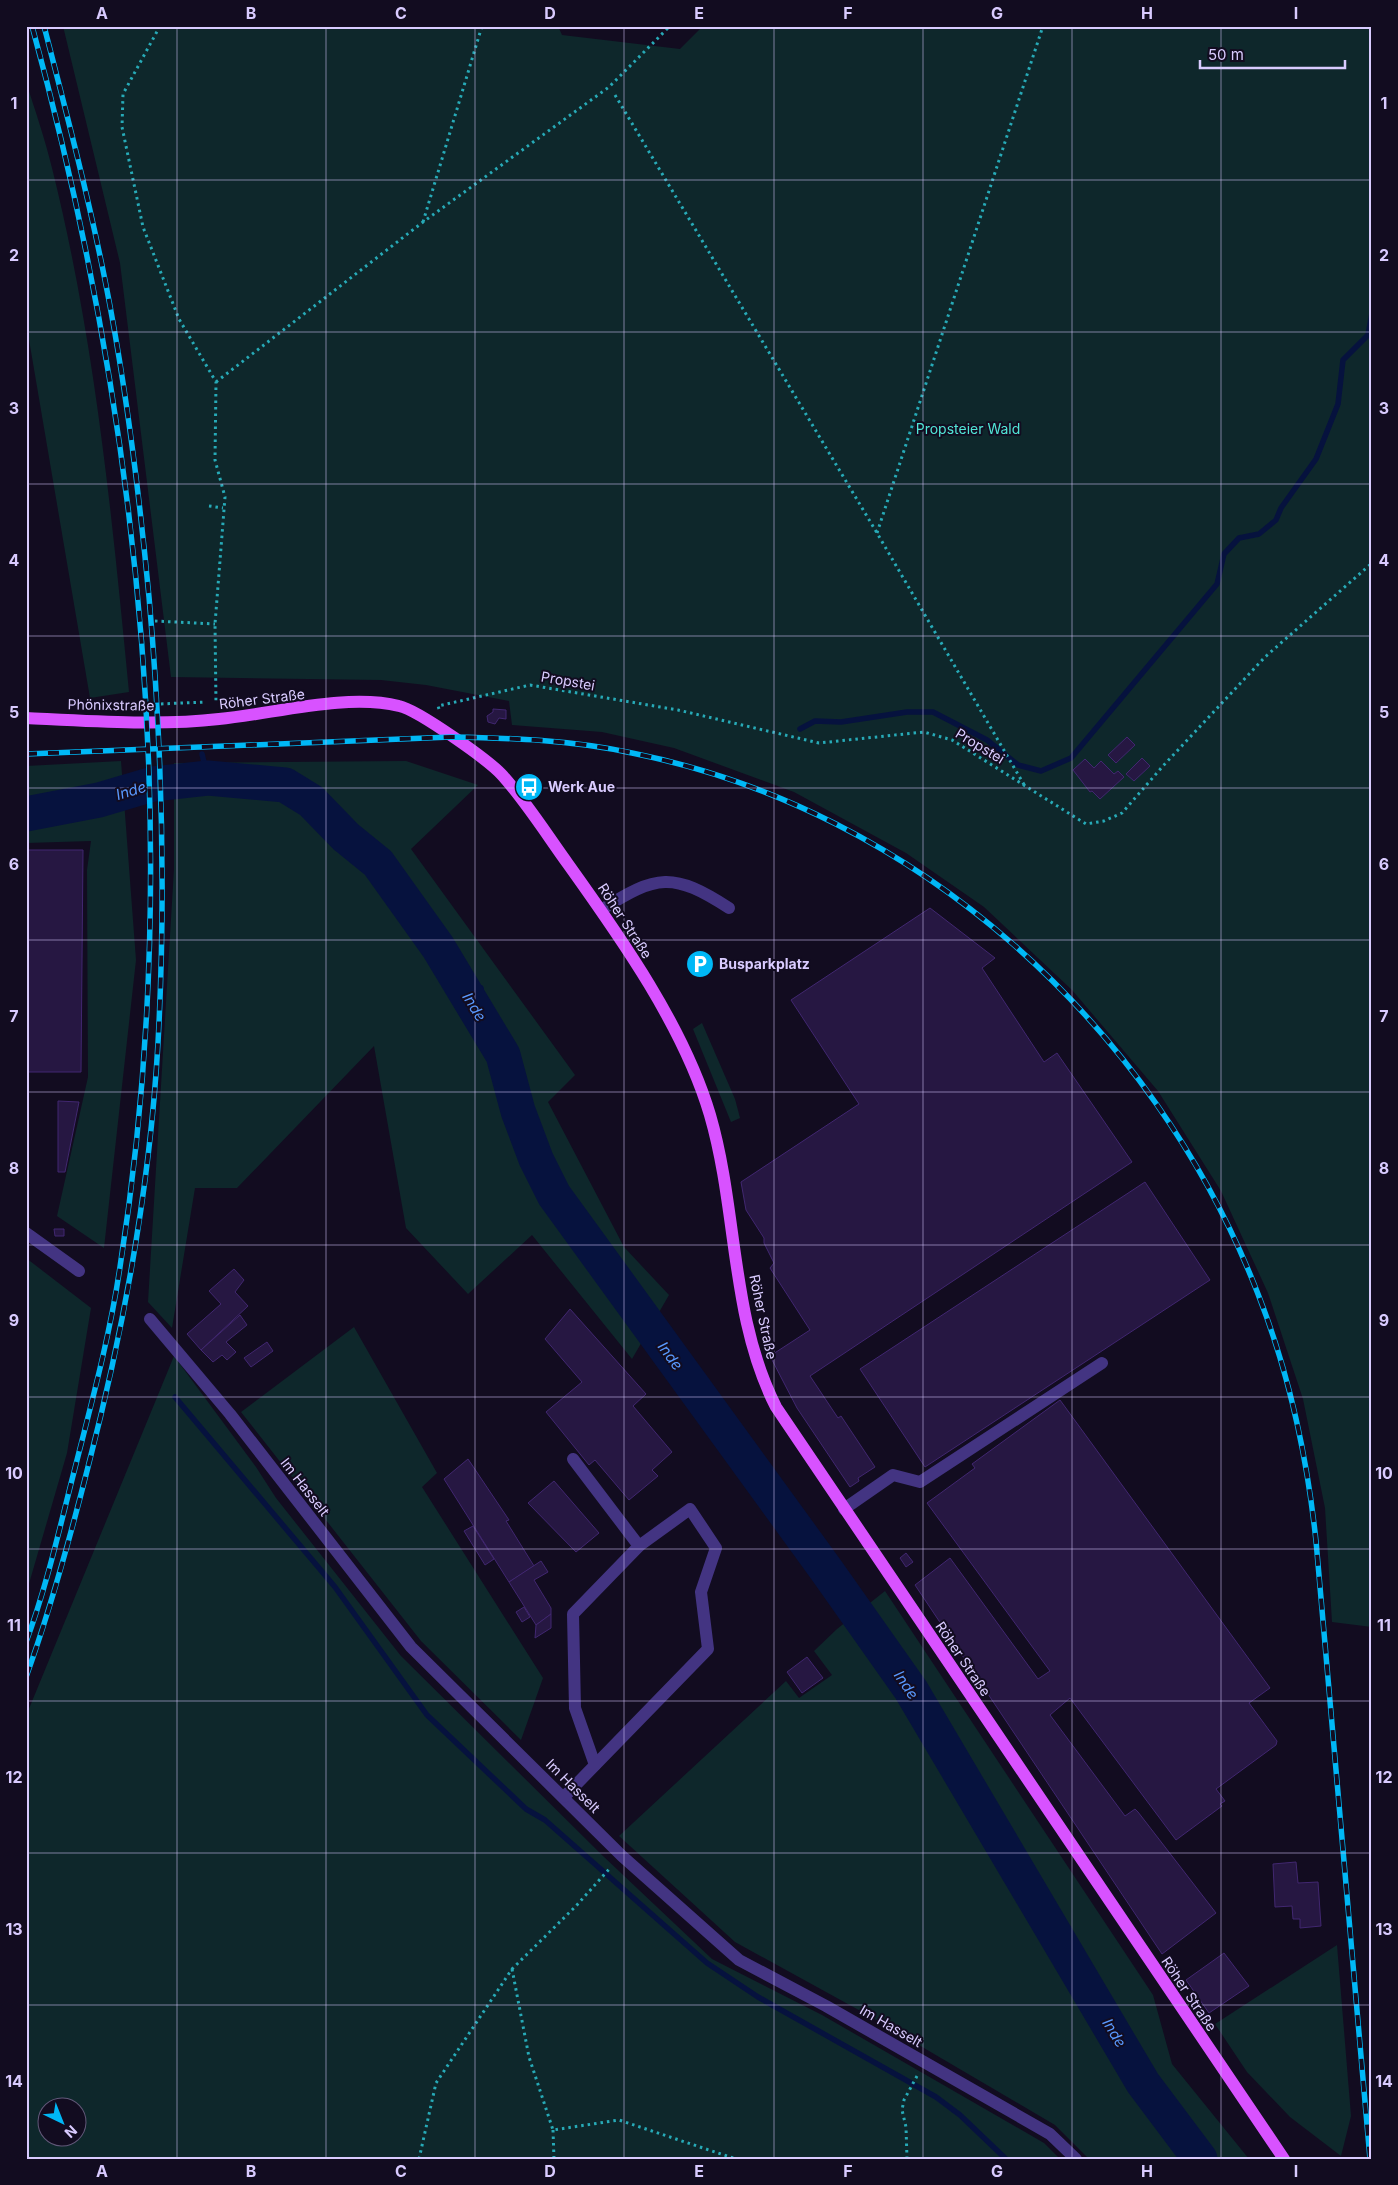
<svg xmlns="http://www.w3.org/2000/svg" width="1398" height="2185" viewBox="0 0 1398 2185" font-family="Inter,sans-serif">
	<rect width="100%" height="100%" fill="#120c20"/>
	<g fill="#0e272b" fill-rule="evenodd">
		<polygon points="63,26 558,26 562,35 680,49 703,26 1372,26 1372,1627 1332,1622 1325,1508 1303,1399 1268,1293 1221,1191 1158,1091 1072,990 984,907 906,853 794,792 674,748 602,732 512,725 509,701 426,685 381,680 171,677 120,263"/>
		<path d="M 26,82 C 35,110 45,139 52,168 C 95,340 112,516 129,692 L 90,698 L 26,322 Z"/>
		<polygon points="121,761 136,960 104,1248 57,1216 88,1077 87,870 91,841 26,843 26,766"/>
		<polygon points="406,761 478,785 411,849 575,1075 548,1102 624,1247 669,1295 632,1359 532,1235 468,1294 406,1228 374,1046 237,1188 195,1188 172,1328 148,1302 174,869 174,763"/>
		<polygon points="702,1023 735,1099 740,1118 731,1122 693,1029"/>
		<polygon points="26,1258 91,1308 67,1453 26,1594"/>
		<polygon points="354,1327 437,1473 422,1487 543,1678 521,1740 421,1641 241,1412"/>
		<path d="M 174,1356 L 256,1467 L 276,1498 L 401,1656 L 603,1856 L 712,1959 L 822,2015 L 1044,2143 L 1060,2159 L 26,2159 L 26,1716 ZM 48,2108 L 78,2108 L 78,2138 L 48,2138 Z"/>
		<polygon points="885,1591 1153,1995 1172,2064 1249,2159 1089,2159 1055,2125 866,2014 735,1942 619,1836 786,1681 799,1698 832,1675 814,1651 837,1629"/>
		<polygon points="1337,1945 1351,2116 1341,2156 1290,2117 1247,2072 1215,2024"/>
	</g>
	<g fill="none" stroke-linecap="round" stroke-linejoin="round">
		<g stroke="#06123e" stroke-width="5.5">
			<polyline points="800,729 815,721 841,722 907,712 933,712 987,740 1018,765 1041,771 1071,758 1217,584 1224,554 1239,538 1259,534 1276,520 1281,508 1316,459 1338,404 1343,360 1368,335 1372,313"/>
			<polyline points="202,754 208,778"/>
			<polyline points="468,997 481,988"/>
			<polyline points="175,1397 335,1587 427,1715 526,1809 545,1820 707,1963 758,1997 936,2097 960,2115 1006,2159"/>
		</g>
		<polyline stroke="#06123e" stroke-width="35" points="26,814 99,800 153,784 208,778 285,785 311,801 346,837 378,863 438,947 503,1055 518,1111 536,1159 554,1195 827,1571 911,1690 1143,2083 1200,2159"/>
	</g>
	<g fill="#261742" stroke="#412770">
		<polygon points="493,709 506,710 506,719 499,718 495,724 488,722 487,716 493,712"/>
		<polygon points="1127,737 1135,745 1116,763 1108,755"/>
		<polygon points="1142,758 1150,766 1134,781 1126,774"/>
		<polygon points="1085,759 1094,768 1101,761 1114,774 1118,771 1124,777 1100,799 1092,791 1090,792 1073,770"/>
		<polygon points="26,850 83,850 81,1072 26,1072"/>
		<polygon points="930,908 995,958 982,968 1044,1062 1057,1053 1132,1162 810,1376 838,1418 841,1416 875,1467 858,1478 859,1481 850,1487 797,1408 770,1356 810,1330 770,1268 774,1263 764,1243 764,1238 746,1210 741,1182 859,1104 791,1000"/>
		<polygon points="58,1101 79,1102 65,1172 58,1172"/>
		<polygon points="1145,1182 1210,1280 925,1467 860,1369"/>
		<polygon points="54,1229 64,1229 64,1236 55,1236"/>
		<polygon points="234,1269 244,1280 235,1292 248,1306 201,1350 187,1334 221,1304 209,1291"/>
		<polygon points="570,1309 646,1394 633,1406 672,1452 652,1470 658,1476 629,1500 595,1460 589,1465 546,1412 582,1382 545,1339"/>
		<polygon points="240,1315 247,1325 226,1342 236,1352 227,1360 222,1355 213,1362 201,1350"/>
		<polygon points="267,1342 273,1351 251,1367 244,1358"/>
		<polygon points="1060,1400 1270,1688 1249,1703 1277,1741 1276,1745 1216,1789 1225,1801 1220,1804 1222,1806 1176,1840 1070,1698 1050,1715 1125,1816 1135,1809 1138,1812 1216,1913 1162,1954 915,1585 950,1558 1038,1679 1050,1671 927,1503 975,1468 972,1464"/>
		<polygon points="468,1459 509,1520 506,1521 534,1566 509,1582 444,1479"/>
		<polygon points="554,1481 599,1533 576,1552 528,1503"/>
		<polygon points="473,1526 494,1559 485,1565 464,1531"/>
		<polygon points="906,1553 913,1562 906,1567 900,1558"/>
		<polygon points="541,1561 548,1572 534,1580 551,1608 551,1614 536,1625 509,1582"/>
		<polygon points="524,1607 530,1617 522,1622 516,1612"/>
		<polygon points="551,1614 551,1628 535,1638 536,1625"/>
		<polygon points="807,1657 823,1678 802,1693 787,1672"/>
		<polygon points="1296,1862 1298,1883 1318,1882 1321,1926 1300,1928 1300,1919 1293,1919 1292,1906 1275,1907 1273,1864"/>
		<polygon points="1224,1953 1249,1986 1209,2013 1186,1980"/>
	</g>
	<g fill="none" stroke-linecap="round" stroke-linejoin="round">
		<g stroke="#27aab7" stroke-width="3" stroke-dasharray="2.5 4" stroke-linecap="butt">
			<polyline points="160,26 123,94 122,127 143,227 179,319 216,382 215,460 225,497 215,624 216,704"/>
			<polyline points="615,95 877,533 1026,788"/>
			<polyline points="423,222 482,26"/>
			<polyline points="216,382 423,222 609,87 670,26"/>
			<polyline points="209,506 223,508"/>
			<polyline points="877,533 1043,26"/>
			<polyline points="155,621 215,624"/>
			<polyline points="135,705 206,702"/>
			<polyline points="439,709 438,706 530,685 678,710 819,743 924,732 952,740 1086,824 1104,821 1122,813 1163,766 1265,657 1372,563"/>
			<polyline points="512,1969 529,2057 553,2130 619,2120 736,2159"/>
			<polyline points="553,2130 554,2159"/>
			<polyline points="419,2159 436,2083 512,1969 576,1906 611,1867"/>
			<polyline points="907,2159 906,2127 902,2110 904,2100 917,2076"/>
		</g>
		<g stroke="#433482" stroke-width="12">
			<path d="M 601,910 C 657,874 673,872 729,908"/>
			<polyline points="26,1233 79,1271"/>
			<polyline points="150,1319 230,1414 411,1647 622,1856 739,1960 826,2006 1050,2134 1076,2159"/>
			<polyline points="844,1509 893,1475 920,1482 1102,1363"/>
			<polyline points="595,1765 575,1708 573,1614 639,1546"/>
			<polyline points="564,1797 708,1649 701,1592 716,1548 690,1509 639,1546 573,1459"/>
		</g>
		<path stroke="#d852ff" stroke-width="12" d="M 26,718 C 87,721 159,726 219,719 C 273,714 346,693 399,706 C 418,710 490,761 503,776 C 527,803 547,835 568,864 C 621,938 684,1027 710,1115 C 738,1211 730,1317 776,1407 L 1284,2159"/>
		<g stroke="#00b8f6" stroke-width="5.5">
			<g id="rail">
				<path d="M 26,754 L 451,737 C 512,738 572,740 632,753 C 917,810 1154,1025 1258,1294 C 1289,1373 1307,1456 1316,1541 L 1370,2159"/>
				<path d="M 26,1642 C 47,1586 60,1526 75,1468 C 92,1401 110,1335 120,1267 C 185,854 142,428 32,26"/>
				<path d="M 26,1677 C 51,1608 70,1538 88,1467 C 124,1328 150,1187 158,1043 C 166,895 162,745 149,597 C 139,491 126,385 105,280 C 88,195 66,111 44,26"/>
			</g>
		</g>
		<use href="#rail" stroke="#120c20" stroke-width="4" stroke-dasharray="11" stroke-linecap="butt"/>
	</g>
	<path fill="none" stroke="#d9cbff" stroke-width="1" stroke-opacity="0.55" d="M 177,26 L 177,2159M 326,26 L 326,2159M 475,26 L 475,2159M 624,26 L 624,2159M 774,26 L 774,2159M 923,26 L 923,2159M 1072,26 L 1072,2159M 1221,26 L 1221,2159M 26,180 L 1372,180M 26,332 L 1372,332M 26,484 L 1372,484M 26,636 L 1372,636M 26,788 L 1372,788M 26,940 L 1372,940M 26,1092 L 1372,1092M 26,1245 L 1372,1245M 26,1397 L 1372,1397M 26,1549 L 1372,1549M 26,1701 L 1372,1701M 26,1853 L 1372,1853M 26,2005 L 1372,2005"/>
	<defs>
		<g id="bus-disc" transform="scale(1.4375)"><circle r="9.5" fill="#00b8f6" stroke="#120c20"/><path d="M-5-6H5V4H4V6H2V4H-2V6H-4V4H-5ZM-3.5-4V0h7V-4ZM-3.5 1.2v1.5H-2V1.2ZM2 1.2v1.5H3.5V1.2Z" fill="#fff"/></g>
		<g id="parking-disc" transform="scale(1.4375)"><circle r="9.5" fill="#00b8f6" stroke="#120c20"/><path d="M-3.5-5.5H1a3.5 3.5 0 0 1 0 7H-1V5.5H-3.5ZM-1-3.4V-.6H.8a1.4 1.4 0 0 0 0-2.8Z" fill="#fff"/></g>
	</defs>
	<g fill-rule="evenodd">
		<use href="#bus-disc" x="529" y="787"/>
		<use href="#parking-disc" x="700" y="964"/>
	</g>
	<g text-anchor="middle" stroke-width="4" stroke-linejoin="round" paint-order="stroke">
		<g font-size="14" fill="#51e5d6" stroke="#120c20">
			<text x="968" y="434">Propsteier Wald</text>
		</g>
		<g font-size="14" fill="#d9cbff" stroke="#120c20">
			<text transform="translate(568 681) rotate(10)" y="5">Propstei</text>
			<text transform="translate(262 699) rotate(-7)" y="5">Röher Straße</text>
			<text transform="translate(111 705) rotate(1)" y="5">Phönixstraße</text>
			<text transform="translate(980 746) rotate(31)" y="5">Propstei</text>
			<text transform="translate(625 921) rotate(57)" y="5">Röher Straße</text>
			<text transform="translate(763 1317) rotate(78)" y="5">Röher Straße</text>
			<text transform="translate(305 1487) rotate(52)" y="5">Im Hasselt</text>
			<text transform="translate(963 1659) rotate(56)" y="5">Röher Straße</text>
			<text transform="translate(573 1786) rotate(45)" y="5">Im Hasselt</text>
			<text transform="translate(1189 1994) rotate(56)" y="5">Röher Straße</text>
			<text transform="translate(891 2026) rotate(30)" y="5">Im Hasselt</text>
		</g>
		<g font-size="14" font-weight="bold" fill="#d9cbff" stroke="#120c20" text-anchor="start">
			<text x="548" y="792">Werk Aue</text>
			<text x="719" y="969">Busparkplatz</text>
		</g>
		<g font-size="15" font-style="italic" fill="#5999ff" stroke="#120c20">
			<text transform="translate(131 791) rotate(-17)" y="5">Inde</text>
			<text transform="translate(474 1007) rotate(59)" y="5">Inde</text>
			<text transform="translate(670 1356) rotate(54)" y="5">Inde</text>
			<text transform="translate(906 1685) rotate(56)" y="5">Inde</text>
			<text transform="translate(1114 2033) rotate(59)" y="5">Inde</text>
		</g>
	</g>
	<rect width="1398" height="2185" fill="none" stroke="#120c20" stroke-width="55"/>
	<g transform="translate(62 2122) rotate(137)"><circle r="24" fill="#120c20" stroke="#625879"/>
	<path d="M0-4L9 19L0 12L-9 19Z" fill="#00b8f6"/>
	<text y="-8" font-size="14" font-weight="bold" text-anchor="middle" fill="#d9cbff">N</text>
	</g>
	<path d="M1200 60v8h145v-8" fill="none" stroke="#d9cbff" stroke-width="2.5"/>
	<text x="1208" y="60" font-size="15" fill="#d9cbff" stroke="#120c20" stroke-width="4" paint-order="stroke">50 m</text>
	<rect x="28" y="28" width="1342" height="2130" fill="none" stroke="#d9cbff" stroke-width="2"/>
	<g font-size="16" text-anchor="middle" font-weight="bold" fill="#d9cbff">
		<text x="102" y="19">A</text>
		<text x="251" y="19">B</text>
		<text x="401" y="19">C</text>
		<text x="550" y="19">D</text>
		<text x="699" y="19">E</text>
		<text x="848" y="19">F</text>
		<text x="997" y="19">G</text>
		<text x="1147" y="19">H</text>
		<text x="1296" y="19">I</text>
		<text x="14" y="109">1</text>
		<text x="1384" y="109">1</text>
		<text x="14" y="261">2</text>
		<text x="1384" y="261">2</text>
		<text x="14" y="414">3</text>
		<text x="1384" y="414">3</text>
		<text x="14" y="566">4</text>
		<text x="1384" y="566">4</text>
		<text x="14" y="718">5</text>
		<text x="1384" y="718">5</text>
		<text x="14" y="870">6</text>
		<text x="1384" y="870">6</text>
		<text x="14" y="1022">7</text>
		<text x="1384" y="1022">7</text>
		<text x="14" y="1174">8</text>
		<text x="1384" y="1174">8</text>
		<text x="14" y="1326">9</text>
		<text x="1384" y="1326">9</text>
		<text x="14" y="1479">10</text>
		<text x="1384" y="1479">10</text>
		<text x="14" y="1631">11</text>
		<text x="1384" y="1631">11</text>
		<text x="14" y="1783">12</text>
		<text x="1384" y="1783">12</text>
		<text x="14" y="1935">13</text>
		<text x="1384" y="1935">13</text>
		<text x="14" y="2087">14</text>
		<text x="1384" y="2087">14</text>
		<text x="102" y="2177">A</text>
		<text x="251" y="2177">B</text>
		<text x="401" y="2177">C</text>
		<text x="550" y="2177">D</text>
		<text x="699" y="2177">E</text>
		<text x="848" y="2177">F</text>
		<text x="997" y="2177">G</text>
		<text x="1147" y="2177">H</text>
		<text x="1296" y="2177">I</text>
	</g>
</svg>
